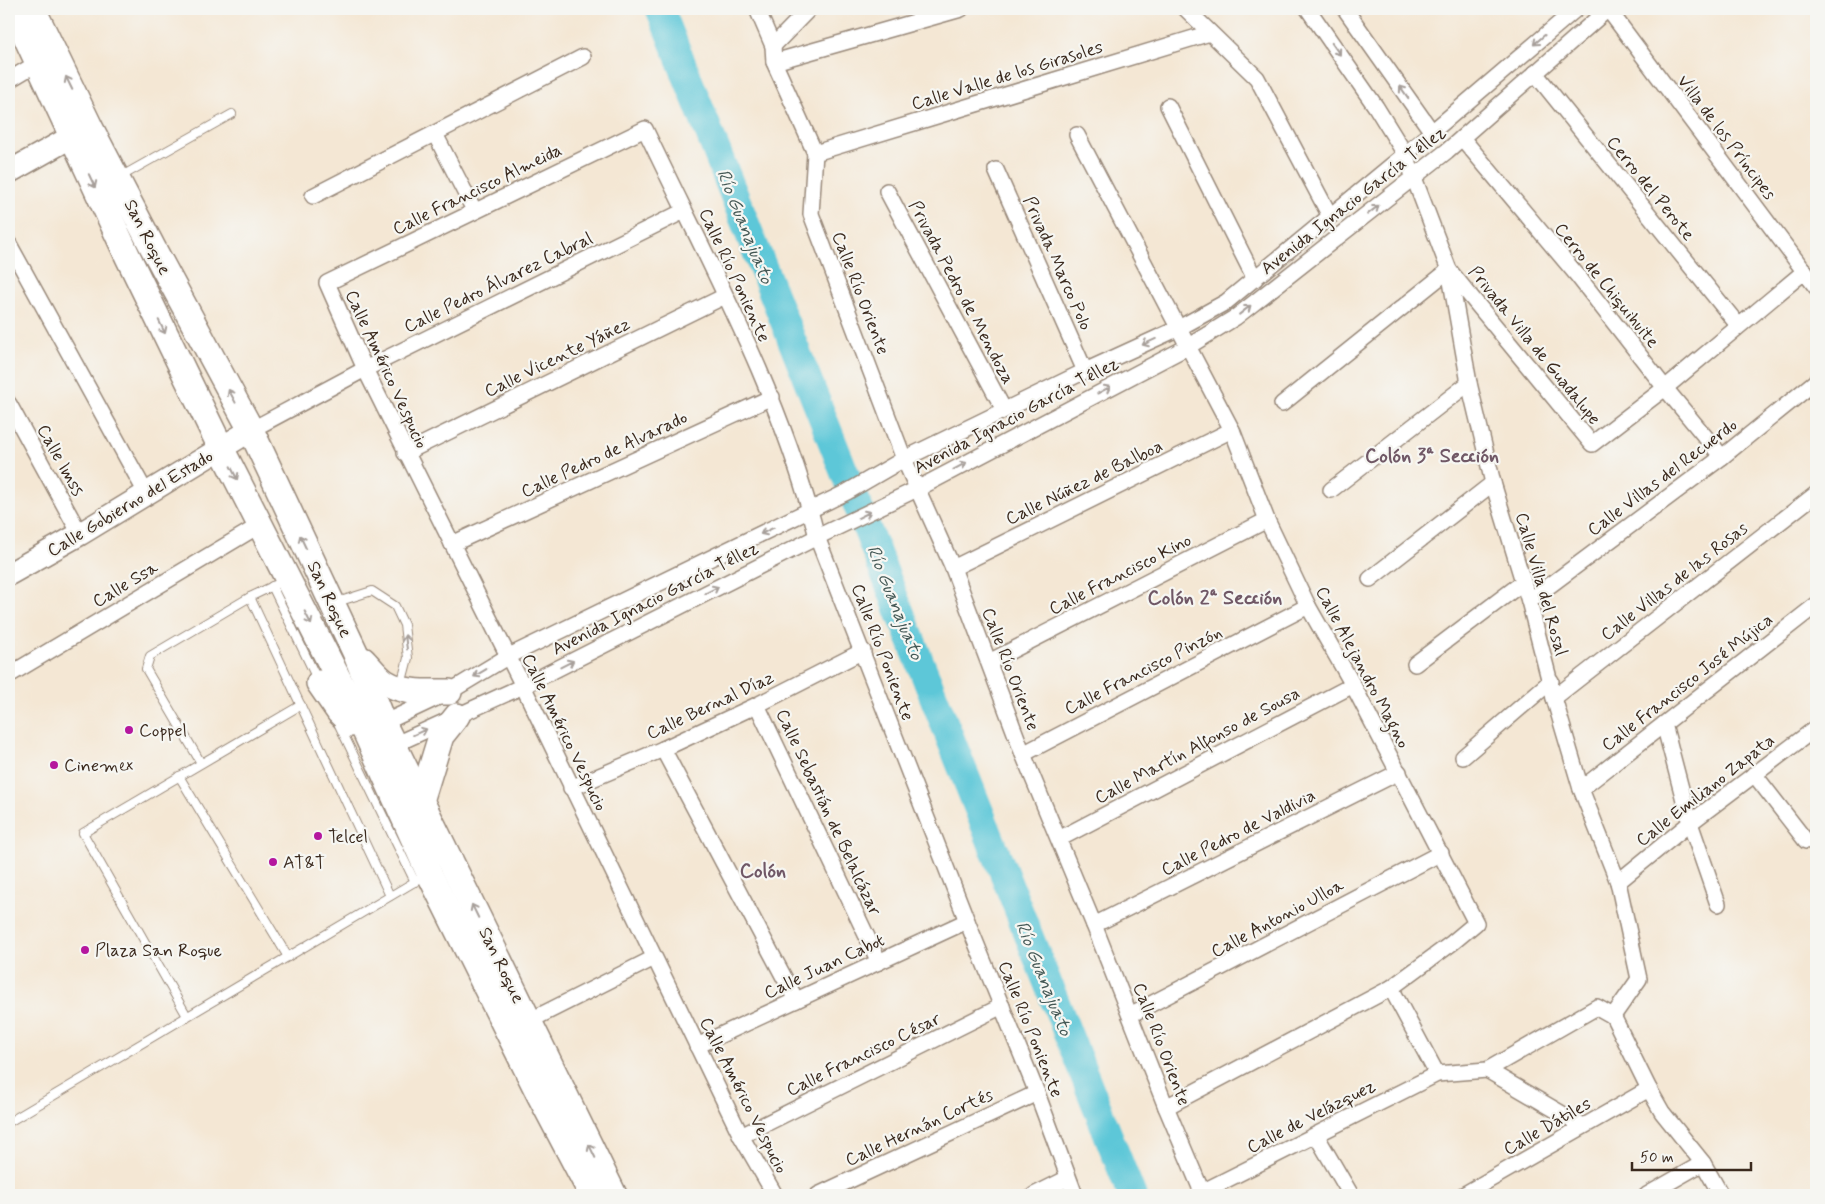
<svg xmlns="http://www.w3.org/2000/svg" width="1825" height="1204" viewBox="0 0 1825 1204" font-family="Mynerve,sans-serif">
	<rect width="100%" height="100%" fill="#f6f6f2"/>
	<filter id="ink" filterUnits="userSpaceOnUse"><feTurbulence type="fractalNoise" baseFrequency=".02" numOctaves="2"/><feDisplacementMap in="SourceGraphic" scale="10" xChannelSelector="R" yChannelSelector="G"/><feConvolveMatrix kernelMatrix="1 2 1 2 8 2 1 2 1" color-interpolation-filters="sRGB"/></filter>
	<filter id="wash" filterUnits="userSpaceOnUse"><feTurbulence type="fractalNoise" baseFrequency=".0096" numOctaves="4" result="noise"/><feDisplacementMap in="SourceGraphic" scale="20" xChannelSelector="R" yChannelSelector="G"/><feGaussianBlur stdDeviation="1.12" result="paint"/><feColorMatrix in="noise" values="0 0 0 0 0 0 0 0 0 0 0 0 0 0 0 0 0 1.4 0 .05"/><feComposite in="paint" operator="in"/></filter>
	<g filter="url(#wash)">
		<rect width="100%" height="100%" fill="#f4e7d4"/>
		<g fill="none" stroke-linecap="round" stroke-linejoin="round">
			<polyline stroke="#5dc7d8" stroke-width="29" points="660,9 1132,1195"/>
		</g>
	</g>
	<g filter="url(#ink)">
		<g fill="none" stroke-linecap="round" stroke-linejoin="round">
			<g stroke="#988879" stroke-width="10">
				<g id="lane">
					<polyline points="120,177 232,114"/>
					<polyline points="272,586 318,681"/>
					<polyline points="250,597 275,585"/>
					<polyline points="334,603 372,591 395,606 404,625 408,658 401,685"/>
					<polyline points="339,725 415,882"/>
					<polyline points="201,763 146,669 150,656 250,597 390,896"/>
					<polyline points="179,776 288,957"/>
					<polyline points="187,1016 83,833 301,705"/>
					<polyline points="9,1122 426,875"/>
				</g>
			</g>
			<g stroke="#988879" stroke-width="18">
				<g id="street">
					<polyline points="757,9 773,46 774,62 815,153 811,214 904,459 953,568 1023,754 1094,925 1166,1107 1202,1192 1437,1074 1487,1070 1597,1007 1613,1016 1649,1089 1662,1112 1703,1163 1721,1195"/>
					<polyline points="1186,9 1257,78 1330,216"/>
					<polyline points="1308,9 1376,107 1405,154 1449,270 1469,383 1493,483 1529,601 1554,698 1581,789 1618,882 1639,979 1613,1016"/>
					<polyline points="1345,9 1432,132"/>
					<polyline points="1608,9 1816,287"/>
					<polyline points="773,46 809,9"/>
					<polyline points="774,62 961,9"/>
					<polyline points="1535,73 1738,325"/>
					<polyline points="9,80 39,62"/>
					<polyline points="1168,106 1255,279"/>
					<polyline points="435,134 474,210"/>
					<polyline points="1077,135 1232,430 1267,520 1308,606 1353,685 1476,923 1452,943 1391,988 1166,1107"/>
					<polyline points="1462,138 1577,275 1665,388 1722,457"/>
					<polyline points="815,153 1210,33"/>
					<polyline points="996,170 1085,371"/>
					<polyline points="887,191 1004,410"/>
					<polyline points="313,196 583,57"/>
					<polyline points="9,244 146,493"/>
					<polyline points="9,404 80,534"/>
					<polyline points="1282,404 1449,270 1592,444 1665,388 1805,271"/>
					<polyline points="251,430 365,369 684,211"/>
					<polyline points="405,453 725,296"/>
					<polyline points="1331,490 1469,383"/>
					<polyline points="452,544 772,397"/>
					<polyline points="953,568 1232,430"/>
					<polyline points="1370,579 1493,483"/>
					<polyline points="1529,601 1722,457 1816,381"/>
					<polyline points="989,662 1267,520"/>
					<polyline points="1415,664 1522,583"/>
					<polyline points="9,675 260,525"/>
					<polyline points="1554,698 1816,494"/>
					<polyline points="757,705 879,962"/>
					<polyline points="1664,724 1690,823 1718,904"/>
					<polyline points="377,726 449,692 507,657 847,492 904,459 1085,371 1179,328 1226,302 1432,132 1576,9"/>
					<polyline points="387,748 523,686 817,537 917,489 1189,346 1236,317 1447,151 1608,9"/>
					<polyline points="663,749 796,1000"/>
					<polyline points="1023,754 1308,606"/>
					<polyline points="1463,757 1551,681"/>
					<polyline points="1754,774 1806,841"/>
					<polyline points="571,788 663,749 757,705 863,651"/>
					<polyline points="1581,789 1816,605"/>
					<polyline points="1059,839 1353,685"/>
					<polyline points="1618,882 1690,823 1816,728"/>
					<polyline points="1094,925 1399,772"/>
					<polyline points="1391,988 1437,1074"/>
					<polyline points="1130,1015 1441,853"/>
					<polyline points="529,1021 654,958"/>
					<polyline points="697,1046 967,921"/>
					<polyline points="1487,1070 1583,1126"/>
					<polyline points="1316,1135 1351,1195"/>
					<polyline points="741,1136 1002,1006"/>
					<path d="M 775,1195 L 741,1136 L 523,686 L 365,369 L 327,283 L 645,129 C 708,262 781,393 817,537 L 967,921 L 1037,1093 L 1075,1195"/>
					<polyline points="818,1195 1037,1093"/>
					<polyline points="1034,1195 1068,1178"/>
					<polyline points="1463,1195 1649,1089"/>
					<polyline points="1647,1195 1703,1163"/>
				</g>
			</g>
			<g stroke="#988879" stroke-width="25">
				<g id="secondary">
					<polyline points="9,172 89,127"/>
					<polyline points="9,574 80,534 251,430"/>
				</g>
			</g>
			<g stroke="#988879" stroke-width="28">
				<g id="primary">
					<polyline points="13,9 128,257 221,448 365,731 429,873 540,1096 592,1195"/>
					<polyline points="33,9 90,127 153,248 251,430 355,652 383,723 614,1195"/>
					<path d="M 363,660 C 370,667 377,677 385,682 C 404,694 428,692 449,692"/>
					<polyline points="319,683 339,712 351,724"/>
					<polyline points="421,801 441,736 457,716"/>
				</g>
			</g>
			<use href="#lane" stroke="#fff" stroke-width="8"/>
			<use href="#street" stroke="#fff" stroke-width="15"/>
			<use href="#secondary" stroke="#fff" stroke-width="22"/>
			<use href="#primary" stroke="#fff" stroke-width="25"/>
		</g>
		<defs><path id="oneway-shaft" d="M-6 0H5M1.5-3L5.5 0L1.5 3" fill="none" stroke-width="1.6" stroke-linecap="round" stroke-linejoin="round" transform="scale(1.25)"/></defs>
		<g stroke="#a79f9a">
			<use href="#oneway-shaft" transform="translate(1539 40) rotate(139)"/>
			<use href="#oneway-shaft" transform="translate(1336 49) rotate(55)"/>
			<use href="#oneway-shaft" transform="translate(69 83) rotate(-116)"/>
			<use href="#oneway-shaft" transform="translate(1404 92) rotate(-125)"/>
			<use href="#oneway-shaft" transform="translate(92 181) rotate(65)"/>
			<use href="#oneway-shaft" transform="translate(1373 210) rotate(-38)"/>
			<use href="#oneway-shaft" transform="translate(1245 310) rotate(-38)"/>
			<use href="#oneway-shaft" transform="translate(162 327) rotate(64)"/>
			<use href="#oneway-shaft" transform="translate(1149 342) rotate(156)"/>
			<use href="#oneway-shaft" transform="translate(1104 390) rotate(-28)"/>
			<use href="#oneway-shaft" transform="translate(232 396) rotate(-118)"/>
			<use href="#oneway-shaft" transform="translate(960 466) rotate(-28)"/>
			<use href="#oneway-shaft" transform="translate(234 473) rotate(63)"/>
			<use href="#oneway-shaft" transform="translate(864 515) rotate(-26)"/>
			<use href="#oneway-shaft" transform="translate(767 531) rotate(154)"/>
			<use href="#oneway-shaft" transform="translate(303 542) rotate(-115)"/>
			<use href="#oneway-shaft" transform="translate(712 590) rotate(-27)"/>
			<use href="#oneway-shaft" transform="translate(308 618) rotate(63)"/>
			<use href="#oneway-shaft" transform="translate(406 642) rotate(-98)"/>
			<use href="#oneway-shaft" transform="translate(567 664) rotate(-27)"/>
			<use href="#oneway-shaft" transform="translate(480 673) rotate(149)"/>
			<use href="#oneway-shaft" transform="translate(420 732) rotate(-24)"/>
			<use href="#oneway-shaft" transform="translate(475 911) rotate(-116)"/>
			<use href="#oneway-shaft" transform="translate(592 1151) rotate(-116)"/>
		</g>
	</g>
	<g fill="#b5179e" stroke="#f6f6f2" stroke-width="2">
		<circle cx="129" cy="730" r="5"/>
		<circle cx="54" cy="765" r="5"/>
		<circle cx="318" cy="836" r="5"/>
		<circle cx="273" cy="862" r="5"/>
		<circle cx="85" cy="950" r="5"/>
	</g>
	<g text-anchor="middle" stroke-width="4.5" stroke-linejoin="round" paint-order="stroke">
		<g font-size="18" fill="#3b2a1e" stroke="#f6f6f2">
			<text transform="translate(1007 75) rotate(-17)" y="6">Calle Valle de los Girasoles</text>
			<text transform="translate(1727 137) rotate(53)" y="6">Villa de los Príncipes</text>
			<text transform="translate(1651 188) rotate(51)" y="6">Cerro del Perote</text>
			<text transform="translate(477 189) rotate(-26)" y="6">Calle Francisco Almeida</text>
			<text transform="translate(1353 200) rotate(-38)" y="6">Avenida Ignacio García Téllez</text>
			<text transform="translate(148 237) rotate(63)" y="6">San Roque</text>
			<text transform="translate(1058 263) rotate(66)" y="6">Privada Marco Polo</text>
			<text transform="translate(735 275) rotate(65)" y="6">Calle Río Poniente</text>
			<text transform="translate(498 282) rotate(-26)" y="6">Calle Pedro Álvarez Cabral</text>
			<text transform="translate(1607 285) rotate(51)" y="6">Cerro de Chiquihuite</text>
			<text transform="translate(962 292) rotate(62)" y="6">Privada Pedro de Mendoza</text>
			<text transform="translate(861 293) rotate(69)" y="6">Calle Río Oriente</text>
			<text transform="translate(1535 345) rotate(51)" y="6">Privada Villa de Guadalupe</text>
			<text transform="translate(557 357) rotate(-26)" y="6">Calle Vicente Yáñez</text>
			<text transform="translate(387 369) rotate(65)" y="6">Calle Américo Vespucio</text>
			<text transform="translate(1016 415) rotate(-28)" y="6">Avenida Ignacio García Téllez</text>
			<text transform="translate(604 454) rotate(-25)" y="6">Calle Pedro de Alvarado</text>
			<text transform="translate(61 460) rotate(61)" y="6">Calle Imss</text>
			<text transform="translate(1662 477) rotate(-37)" y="6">Calle Villas del Recuerdo</text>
			<text transform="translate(1084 482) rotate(-26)" y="6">Calle Núñez de Balboa</text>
			<text transform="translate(130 503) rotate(-31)" y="6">Calle Gobierno del Estado</text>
			<text transform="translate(1120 574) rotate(-27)" y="6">Calle Francisco Kino</text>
			<text transform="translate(1674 581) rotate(-38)" y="6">Calle Villas de las Rosas</text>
			<text transform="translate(125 584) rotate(-31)" y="6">Calle Ssa</text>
			<text transform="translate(1542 584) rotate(74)" y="6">Calle Villa del Rosal</text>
			<text transform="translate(655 598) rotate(-27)" y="6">Avenida Ignacio García Téllez</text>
			<text transform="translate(330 599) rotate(65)" y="6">San Roque</text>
			<text transform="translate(883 652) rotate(69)" y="6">Calle Río Poniente</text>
			<text transform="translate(1363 667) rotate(62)" y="6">Calle Alejandro Magno</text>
			<text transform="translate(1011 669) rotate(69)" y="6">Calle Río Oriente</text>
			<text transform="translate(1143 670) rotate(-27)" y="6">Calle Francisco Pinzón</text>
			<text transform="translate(1687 682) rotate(-38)" y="6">Calle Francisco José Mújica</text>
			<text transform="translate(710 705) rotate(-25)" y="6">Calle Bernal Díaz</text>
			<text transform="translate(565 732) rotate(64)" y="6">Calle Américo Vespucio</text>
			<text transform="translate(1197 745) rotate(-28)" y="6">Calle Martín Alfonso de Sousa</text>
			<text transform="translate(1705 790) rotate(-38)" y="6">Calle Emiliano Zapata</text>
			<text transform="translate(829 812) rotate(65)" y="6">Calle Sebastián de Belalcázar</text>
			<text transform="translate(1238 832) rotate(-27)" y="6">Calle Pedro de Valdivia</text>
			<text transform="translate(1277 918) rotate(-28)" y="6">Calle Antonio Ulloa</text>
			<text transform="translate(502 965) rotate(64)" y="6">San Roque</text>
			<text transform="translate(824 966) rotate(-25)" y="6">Calle Juan Cabot</text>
			<text transform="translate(1031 1029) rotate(68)" y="6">Calle Río Poniente</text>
			<text transform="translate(1162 1044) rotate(69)" y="6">Calle Río Oriente</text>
			<text transform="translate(863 1054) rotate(-26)" y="6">Calle Francisco César</text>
			<text transform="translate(744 1095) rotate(63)" y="6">Calle Américo Vespucio</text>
			<text transform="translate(1311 1116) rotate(-27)" y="6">Calle de Velázquez</text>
			<text transform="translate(1547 1126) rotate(-30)" y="6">Calle Dátiles</text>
			<text transform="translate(919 1127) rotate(-25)" y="6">Calle Hernán Cortés</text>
		</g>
		<g font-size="18" fill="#3b2a1e" stroke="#f6f6f2" text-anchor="start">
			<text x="139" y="736">Coppel</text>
			<text x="64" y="771">Cinemex</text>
			<text x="328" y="842">Telcel</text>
			<text x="283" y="868">AT&amp;T</text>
			<text x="95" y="956">Plaza San Roque</text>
		</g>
		<g font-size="19" font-style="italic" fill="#455956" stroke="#f6f6f2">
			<text transform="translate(746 226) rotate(68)" y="7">Río Guanajuato</text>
			<text transform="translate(896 602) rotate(68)" y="7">Río Guanajuato</text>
			<text transform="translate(1045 978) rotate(68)" y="7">Río Guanajuato</text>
		</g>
		<g font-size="20" font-weight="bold" fill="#705866" stroke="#f6f6f2">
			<text x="1432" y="462">Colón 3ª Sección</text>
			<text x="1215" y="604">Colón 2ª Sección</text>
			<text x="763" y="877">Colón</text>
		</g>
	</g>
	<rect width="1825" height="1204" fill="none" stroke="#f6f6f2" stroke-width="30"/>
	<path d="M1632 1162v8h119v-8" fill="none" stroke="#3b2a1e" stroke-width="2.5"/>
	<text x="1640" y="1162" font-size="15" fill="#3b2a1e" stroke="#f6f6f2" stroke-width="4" paint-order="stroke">50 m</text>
</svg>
